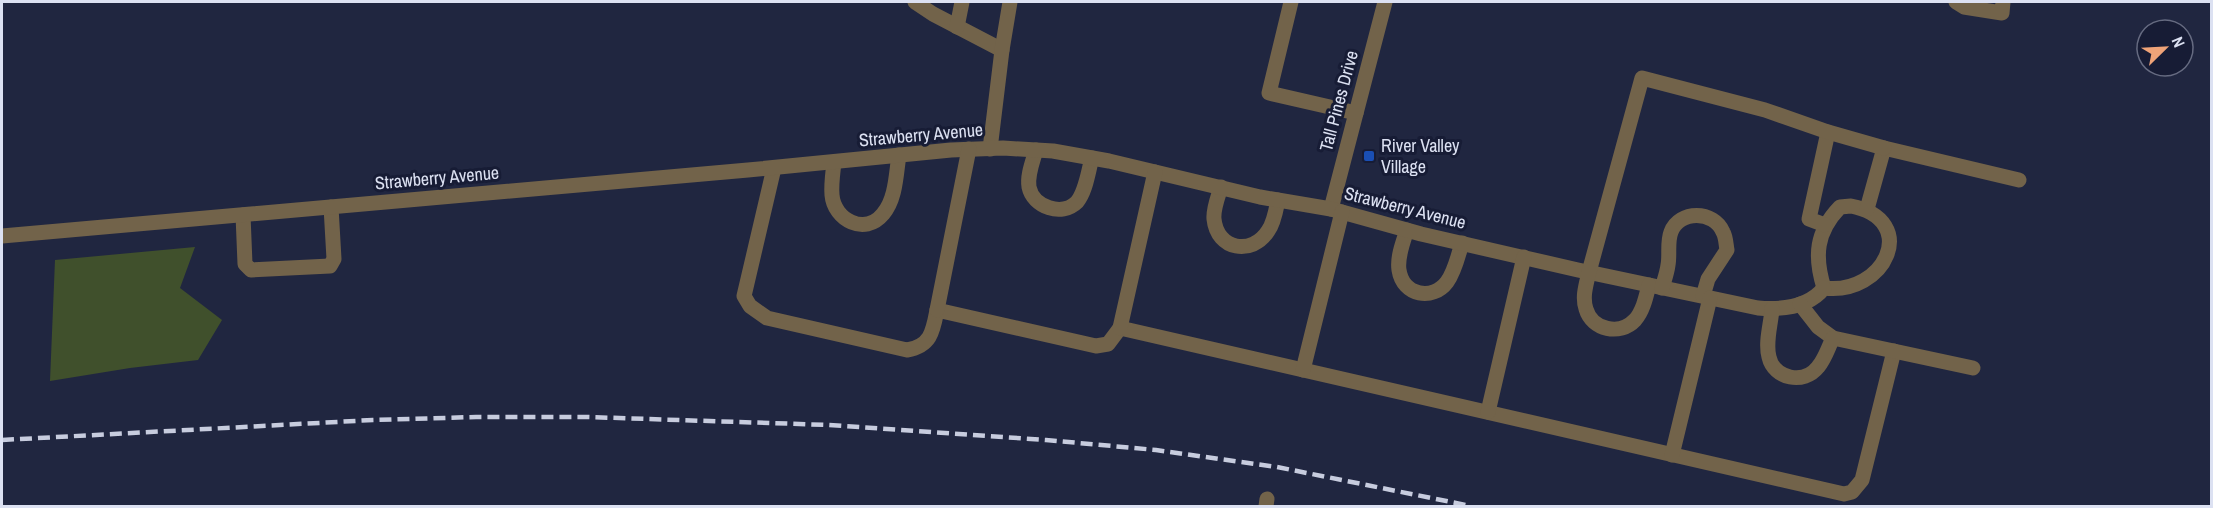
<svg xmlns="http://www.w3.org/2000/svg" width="2213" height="508" viewBox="0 0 2213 508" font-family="'Archivo Narrow',sans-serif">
	<rect width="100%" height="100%" fill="#202640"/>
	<polygon fill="#40502c" points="195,247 180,288 222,320 198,360 130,368 50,381 55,260"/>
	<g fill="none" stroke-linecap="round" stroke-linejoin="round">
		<g stroke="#72634a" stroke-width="15">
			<polyline points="915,2 933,14 1002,50"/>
			<polyline points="1291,2 1269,93 1356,113"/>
			<polyline points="1956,2 1964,7 2002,13 2003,2"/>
			<polyline points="957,27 962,2"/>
			<polyline points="990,149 1002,50 1010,2"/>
			<path d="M 1036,150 C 1033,161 1027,175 1029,187 C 1033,207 1062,217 1077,202 C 1086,191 1088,172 1092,158"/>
			<path d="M 834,162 C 833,172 831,184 832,195 C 834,220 865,236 883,214 C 896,199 896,174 899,155"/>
			<path d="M 774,168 L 744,296 L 750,306 L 767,318 L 907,350 C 931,346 933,331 937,310 L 1096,346 L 1108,344 L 1120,328 L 1844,494 L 1852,492 L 1862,480 L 1894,351"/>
			<path d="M 1221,187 C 1218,197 1213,209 1214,219 C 1217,250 1252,256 1268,231 C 1274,223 1276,210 1278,200"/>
			<path d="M 1851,206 C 1921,220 1885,296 1824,288 C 1814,256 1816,232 1840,207 Z"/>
			<polyline points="1331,209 1385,2"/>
			<polyline points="1867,209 1884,148 2019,180"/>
			<polyline points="243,215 245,264 251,270 330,266 334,259 331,207"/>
			<polyline points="1825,225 1809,219 1828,132"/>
			<path d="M 1407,230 C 1403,242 1397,257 1399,270 C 1403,296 1433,301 1447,282 C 1455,271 1458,256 1462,243"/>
			<path d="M 2,236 L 748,170 L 951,150 L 1003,148 L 1053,151 L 1109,161 L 1260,197 L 1331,209 L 1421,234 L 1578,270 L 1758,308 C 1782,310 1808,308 1824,288"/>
			<path d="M 1649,285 C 1646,297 1643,311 1635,320 C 1620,336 1592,330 1586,309 C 1582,297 1586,285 1589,272 L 1642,78 L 1765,110 L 1828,132 L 1884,148"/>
			<path d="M 1662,288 C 1664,281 1667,273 1668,265 C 1670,255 1667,242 1671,232 C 1679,210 1714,210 1723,232 C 1726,237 1726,245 1727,250 L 1708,279 L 1703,296"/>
			<polyline points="1800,304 1818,327 1833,338 1973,368"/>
			<path d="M 1772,309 C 1771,324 1765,342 1769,357 C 1774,379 1804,385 1818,367 C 1825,359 1828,348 1833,338"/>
			<polyline points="937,310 969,149"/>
			<polyline points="1120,328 1155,172"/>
			<polyline points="1303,370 1342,212"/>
			<polyline points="1488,412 1524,257"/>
			<polyline points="1672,455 1710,298"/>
			<polyline points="1266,506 1267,499"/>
		</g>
		<polyline stroke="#c7ccde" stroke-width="4.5" stroke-dasharray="12 6" stroke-linecap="butt" points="2,440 373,420 476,417 588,417 829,425 1046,440 1156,450 1277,467 1471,506"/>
	</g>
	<rect fill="#1a4fb4" stroke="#171c35" stroke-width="2" x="1363" y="150" width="12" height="12" rx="3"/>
	<g text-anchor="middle" stroke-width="6" stroke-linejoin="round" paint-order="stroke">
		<g font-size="18" fill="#dce1f2" stroke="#171c35">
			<text transform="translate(1339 101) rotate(-75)" y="6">Tall Pines Drive</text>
			<text transform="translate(921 135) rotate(-5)" y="6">Strawberry Avenue</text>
			<text transform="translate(437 178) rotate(-5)" y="6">Strawberry Avenue</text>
			<text transform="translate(1405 208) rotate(14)" y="6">Strawberry Avenue</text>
		</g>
		<g font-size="18" fill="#dce1f2" stroke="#171c35" text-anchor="start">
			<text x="1381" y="152">River Valley<tspan x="1381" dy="21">Village</tspan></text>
		</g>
	</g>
	<rect width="2213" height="508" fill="none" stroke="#dce1f2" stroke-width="6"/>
	<g transform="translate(2165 48) rotate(66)"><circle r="28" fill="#171c35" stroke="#666b81" stroke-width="1.5"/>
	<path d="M0-4.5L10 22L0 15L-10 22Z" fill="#efa378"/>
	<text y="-9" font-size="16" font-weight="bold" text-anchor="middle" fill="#dce1f2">N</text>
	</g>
</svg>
